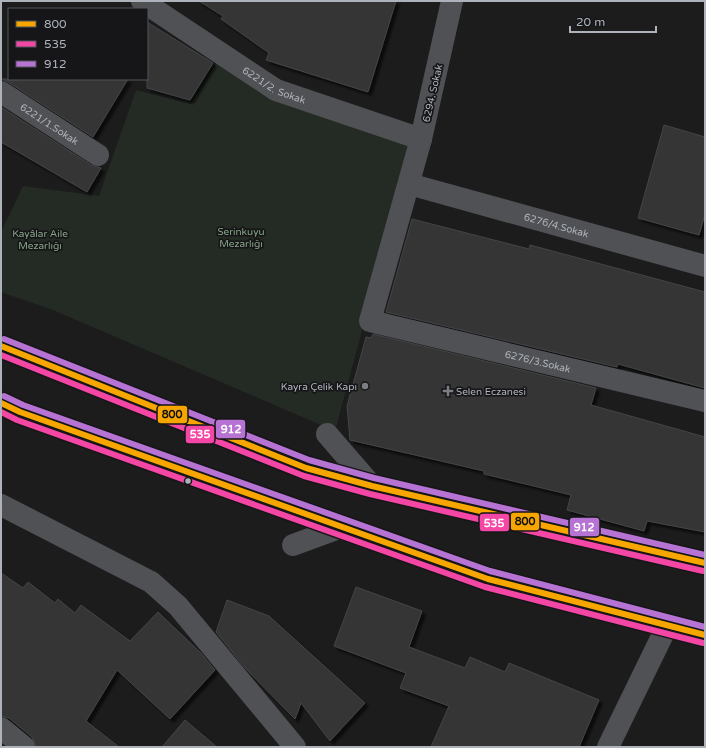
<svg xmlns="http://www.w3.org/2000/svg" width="706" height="748" viewBox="0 0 706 748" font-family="'Varela Round',sans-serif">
	<defs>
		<filter id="shadow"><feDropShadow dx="3.5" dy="3.5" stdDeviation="1" flood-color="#0009"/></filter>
	</defs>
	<rect width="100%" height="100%" fill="#1c1c1c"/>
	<polygon fill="#242b24" points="218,61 413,141 335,431 53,310 1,292 1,232 23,186 99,196 136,90 191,104"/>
	<g fill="#343434" stroke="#444548" filter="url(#shadow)">
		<polygon points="199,1 396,1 368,92 266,60 269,53 221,19 223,16"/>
		<polygon points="147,22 213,63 190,100 147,88"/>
		<polygon points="1,79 128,79 93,137 8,82"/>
		<polygon points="1,107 91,165 101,168 87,192 1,142"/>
		<polygon points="664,125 705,137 705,214 699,235 638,218"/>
		<polygon points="412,219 529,249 530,245 705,292 705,388 618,364 617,367 604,364 386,312"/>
		<polygon points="373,334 596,388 591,405 705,437 705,532 647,521 644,531 567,510 571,495 484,474 484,471 350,440 347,406 366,337 371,338"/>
		<polygon points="1,573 23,588 28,582 55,603 58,599 75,613 81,605 130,641 158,612 201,653 215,670 170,719 117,670 86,721 119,747 36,747 32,737 9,718 1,716"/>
		<polygon points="356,587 422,611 409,647 465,668 470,657 505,672 509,663 599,700 579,747 431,747 449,706 400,688 406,673 334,646"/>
		<polygon points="227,600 269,616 365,703 330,741 301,703 295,719 245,668 216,632"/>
		<polygon points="185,720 217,747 162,747"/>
	</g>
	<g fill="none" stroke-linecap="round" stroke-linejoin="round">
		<g stroke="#505155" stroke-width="22">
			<path id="s1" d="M 142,1 L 276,90 L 421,139"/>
			<path id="s2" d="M 452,1 L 421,139 L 370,321 L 705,401"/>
			<path id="s3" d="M 1,92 L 98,155"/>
			<path id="s4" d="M 409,184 L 705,266"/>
			<polyline points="327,434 372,486"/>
			<polyline points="1,505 151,582 178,606 295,747"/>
			<polyline points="293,545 342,527"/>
			<polyline points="1,728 24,747"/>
			<polyline points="608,747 667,626"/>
		</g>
		<g stroke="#4d4e51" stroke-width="22">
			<polyline points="1,346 306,468 372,486 705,563"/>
			<polyline points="1,403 20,412 488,579 705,635"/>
		</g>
		<g stroke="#161618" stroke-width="9">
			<g id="bus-1">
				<polyline points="1,346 306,468 372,486 705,563"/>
				<polyline points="1,403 20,412 488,579 705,635"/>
			</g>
		</g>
		<g stroke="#161618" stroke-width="9">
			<g id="bus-2">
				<polyline points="1,355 304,476 370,494 703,571"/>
				<polyline points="1,412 17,420 485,587 703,643"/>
			</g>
		</g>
		<g stroke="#161618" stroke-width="9">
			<g id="bus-3">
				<polyline points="4,339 309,460 374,478 705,555"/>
				<polyline points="4,396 23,405 490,571 705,627"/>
			</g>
		</g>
		<use href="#bus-1" stroke="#f7a600" stroke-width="6"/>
		<use href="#bus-2" stroke="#f346a5" stroke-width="6"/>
		<use href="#bus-3" stroke="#b673d3" stroke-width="6"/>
	</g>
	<g fill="#7b7e83" stroke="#161618" stroke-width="1.5">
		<circle cx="365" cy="386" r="4"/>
		<path d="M446 385h4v4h4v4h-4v4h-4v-4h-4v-4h4z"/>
	</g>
	<circle fill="#aeb3bb" stroke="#161618" stroke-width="1.5" cx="188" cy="481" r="3.5"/>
	<g text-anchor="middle" stroke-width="3.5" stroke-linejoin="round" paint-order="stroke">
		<g font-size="10" fill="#aeb3bb" stroke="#161618">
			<text dy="4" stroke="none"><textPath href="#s1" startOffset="157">6221/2. Sokak</textPath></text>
			<text transform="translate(432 93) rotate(-77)" y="4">6294. Sokak</text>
			<text dy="4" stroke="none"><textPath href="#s3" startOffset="58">6221/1.Sokak</textPath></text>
			<text dy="4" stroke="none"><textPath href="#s4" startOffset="153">6276/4.Sokak</textPath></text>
			<text dy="4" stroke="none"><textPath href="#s2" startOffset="503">6276/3.Sokak</textPath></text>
		</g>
		<g font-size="10" fill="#87a587" stroke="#161618">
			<text x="241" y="235">Serinkuyu<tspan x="241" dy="12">Mezarlığı</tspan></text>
			<text x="40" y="237">Kayâlar Aile<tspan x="40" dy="12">Mezarlığı</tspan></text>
		</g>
		<g font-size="10" fill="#aeb3bb" stroke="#161618" text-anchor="end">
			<text x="357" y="390">Kayra Çelik Kapı</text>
			<text x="456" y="395" text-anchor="start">Selen Eczanesi</text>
		</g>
	</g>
	<g stroke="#161618" stroke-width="1.5">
		<rect x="157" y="405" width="31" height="19" rx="4" fill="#f7a600"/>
		<rect x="215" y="419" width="31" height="20" rx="4" fill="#b673d3"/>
		<rect x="185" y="425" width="30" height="19" rx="4" fill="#f346a5"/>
		<rect x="510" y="512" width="30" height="19" rx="4" fill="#f7a600"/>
		<rect x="479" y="513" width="31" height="19" rx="4" fill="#f346a5"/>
		<rect x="569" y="517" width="31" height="20" rx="4" fill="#b673d3"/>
	</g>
	<g font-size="11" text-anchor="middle" font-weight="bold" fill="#fff">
		<text x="231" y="433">912</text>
		<text x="200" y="438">535</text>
		<text x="494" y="527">535</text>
		<text x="584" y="531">912</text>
	</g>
	<g font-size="11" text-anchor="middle" font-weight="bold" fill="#111">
		<text x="172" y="418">800</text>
		<text x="525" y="525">800</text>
	</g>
	<rect width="706" height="748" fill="none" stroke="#aeb3bb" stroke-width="4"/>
	<rect x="8" y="8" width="140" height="72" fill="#161618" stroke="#535559"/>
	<rect x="16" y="21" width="20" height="6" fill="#f7a600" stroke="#535559"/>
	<text x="44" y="28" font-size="12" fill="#aeb3bb">800</text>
	<rect x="16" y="41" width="20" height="6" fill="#f346a5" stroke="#535559"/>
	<text x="44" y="48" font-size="12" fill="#aeb3bb">535</text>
	<rect x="16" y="61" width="20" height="6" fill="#b673d3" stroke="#535559"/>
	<text x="44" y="68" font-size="12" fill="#aeb3bb">912</text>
	<path d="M570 26v6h86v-6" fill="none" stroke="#aeb3bb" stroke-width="2"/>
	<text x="576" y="26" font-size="12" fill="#aeb3bb" stroke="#161618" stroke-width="3" paint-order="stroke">20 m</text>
</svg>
